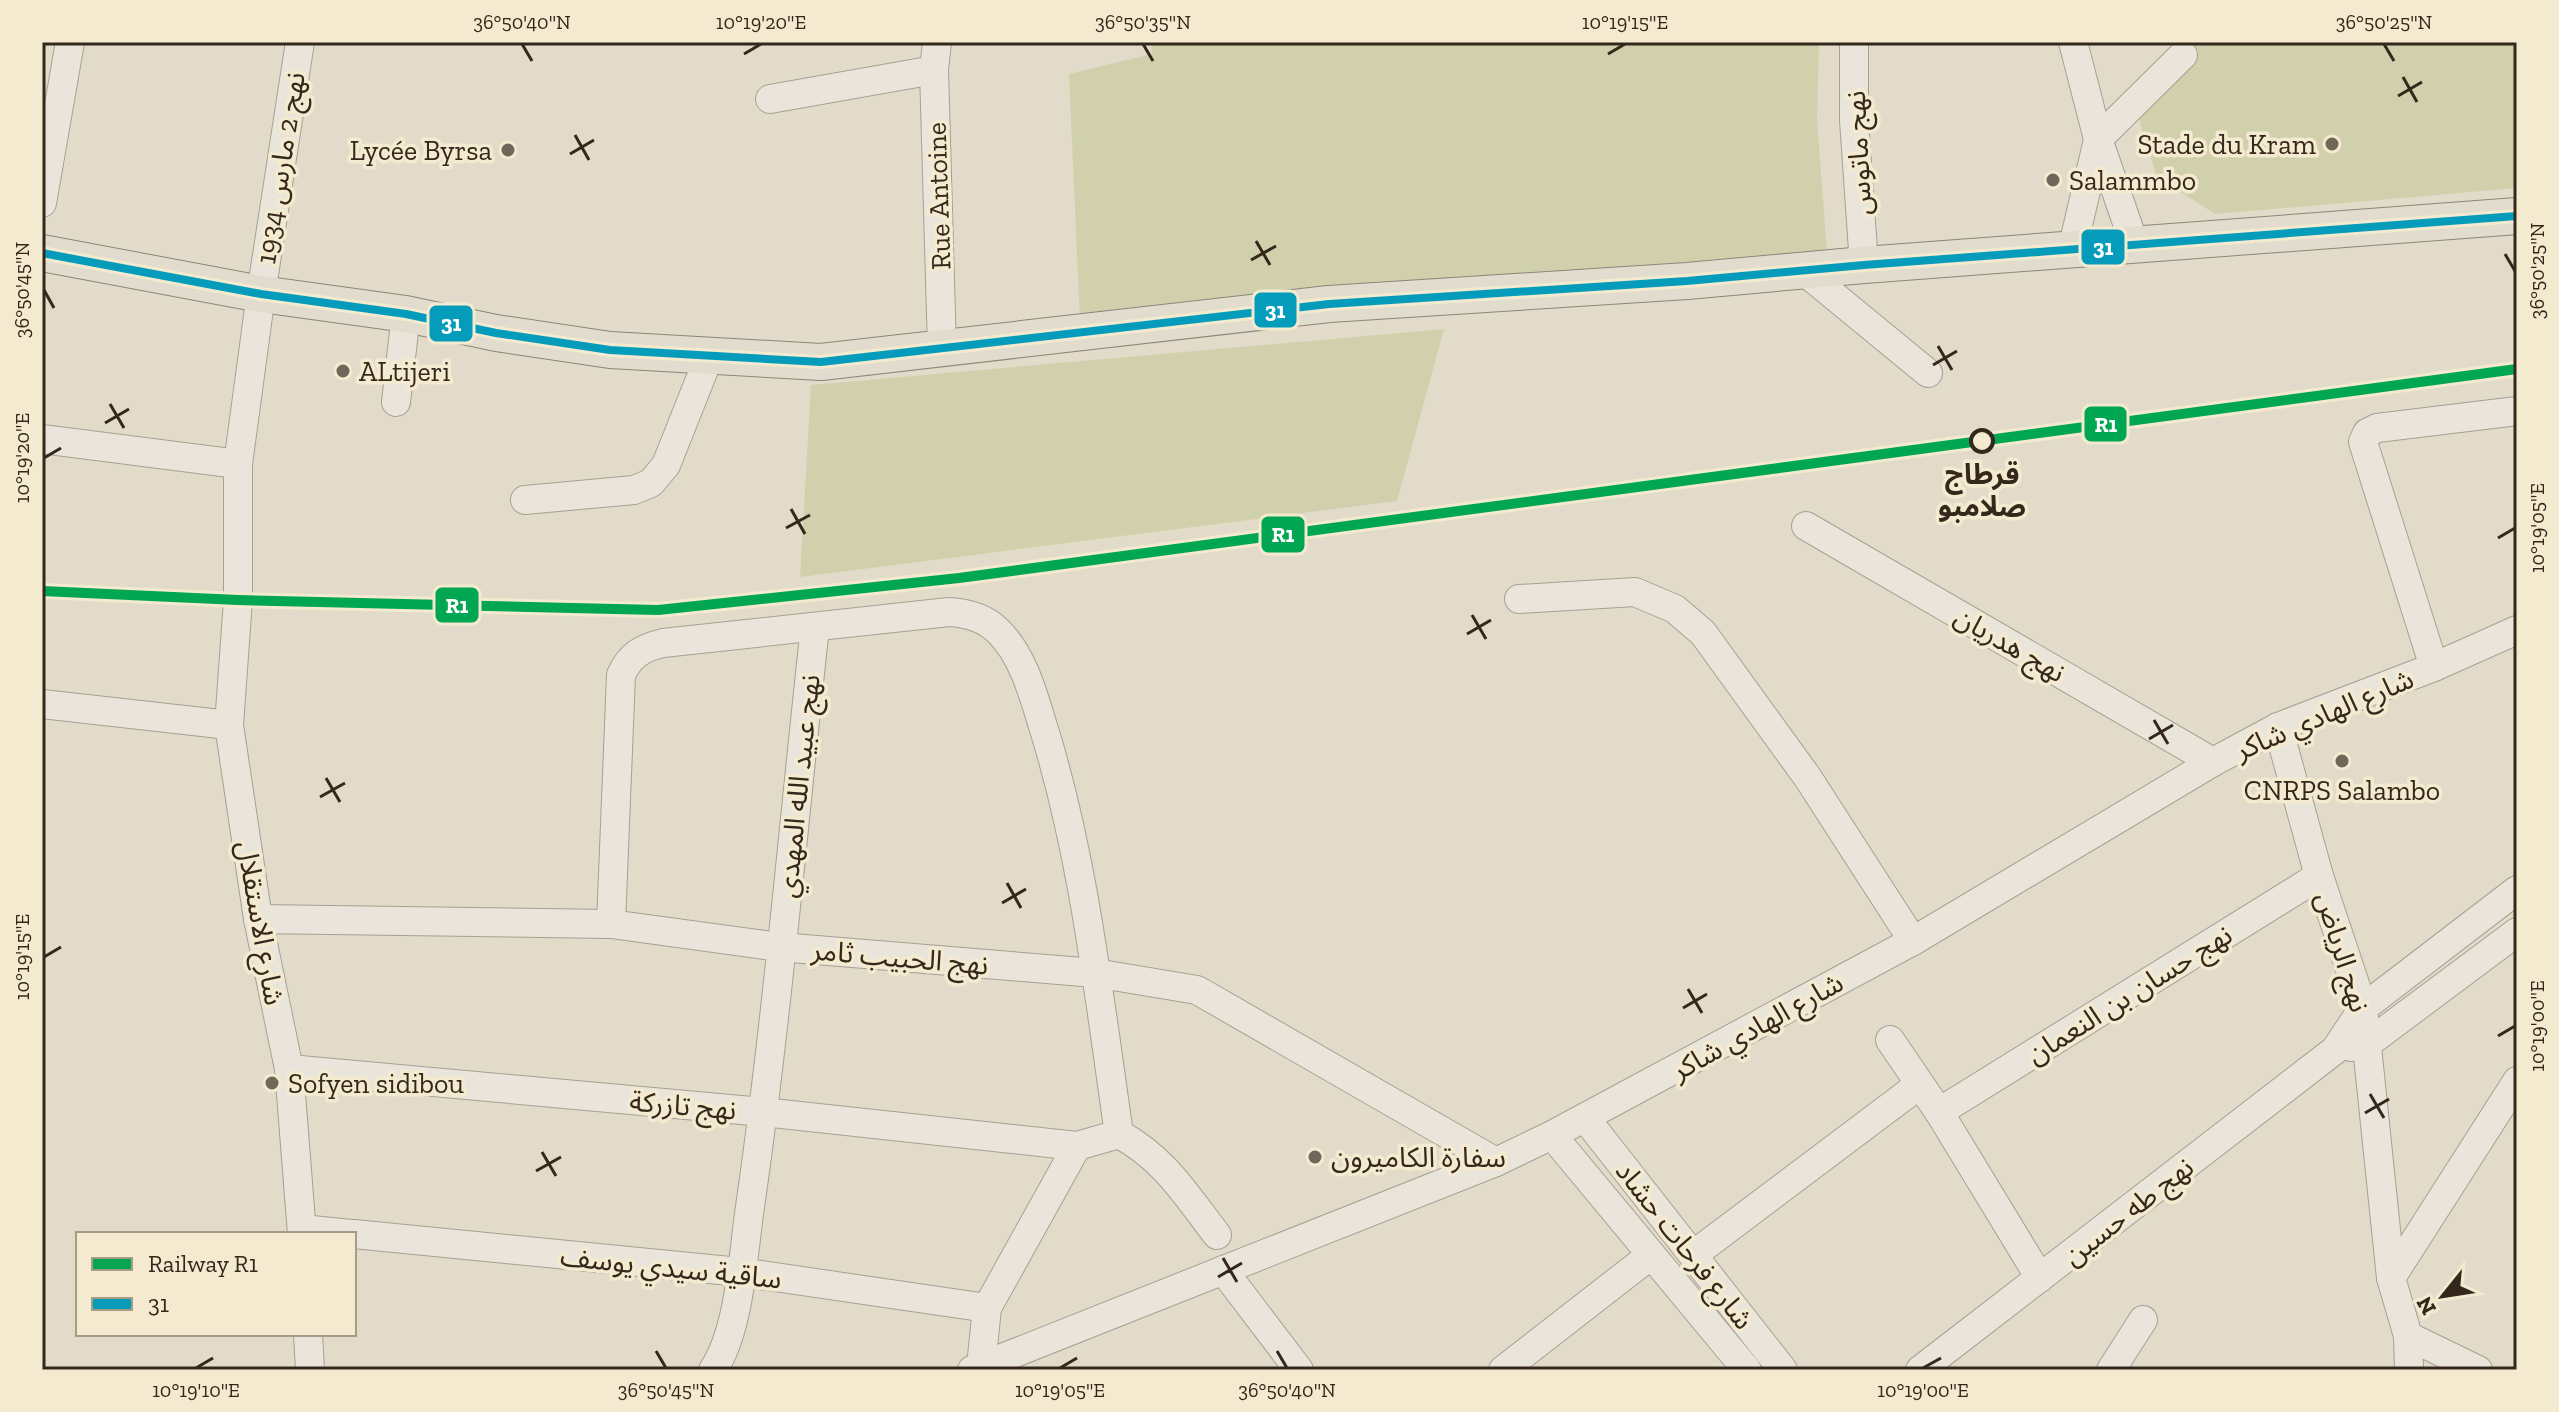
<svg xmlns="http://www.w3.org/2000/svg" width="2559" height="1412" viewBox="0 0 2559 1412" font-family="'Zilla Slab','Noto Sans Arabic',serif">
	<rect width="100%" height="100%" fill="#e2dbca"/>
	<g fill="#d0d1ac">
		<polygon points="1151,42 1819,42 1817,120 1828,265 1080,322 1069,74 1152,54"/>
		<polygon points="2198,42 2517,42 2517,188 2215,214 2157,177 2136,110"/>
		<polygon points="1444,329 1397,501 800,577 811,385"/>
	</g>
	<g fill="none" stroke-linecap="round" stroke-linejoin="round">
		<g stroke="#a7a093" stroke-width="30">
			<g id="minor">
				<polyline points="300,42 261,294 238,464 238,600 229,725 258,919 289,1069 302,1234"/>
				<polyline points="937,42 934,70 942,349"/>
				<polyline points="1854,42 1854,120 1864,265"/>
				<polyline points="2073,42 2098,139 2135,246"/>
				<polyline points="770,99 934,70"/>
				<polyline points="2098,139 2183,55"/>
				<polyline points="42,203 70,42"/>
				<polyline points="2072,250 2098,140"/>
				<polyline points="1805,272 1928,373"/>
				<polyline points="396,402 406,314"/>
				<polyline points="42,439 238,464"/>
				<polyline points="525,500 634,490 651,483 666,465 709,357"/>
				<polyline points="1806,526 2213,762"/>
				<polyline points="1519,599 1635,592 1675,609 1703,633 1808,778 1913,941"/>
				<polyline points="2434,667 2363,442 2367,433 2377,428 2517,411"/>
				<polyline points="42,704 229,725"/>
				<polyline points="2278,727 2319,876 2363,1008 2391,1278 2408,1336 2409,1370"/>
				<polyline points="258,919 611,924 780,947 1095,973 1197,990 1496,1162"/>
				<polyline points="1890,1040 1939,1112 2040,1278"/>
				<polyline points="2351,1047 2367,1044 2517,932"/>
				<path d="M 289,1069 L 763,1112 L 1077,1146 L 1119,1134 C 1099,997 1084,856 1042,723 C 1033,693 1022,654 998,631 C 984,617 967,613 949,612 L 663,643 C 642,648 630,655 621,675 L 611,924"/>
				<polyline points="1939,1112 2319,876"/>
				<polyline points="1586,1119 1783,1370"/>
				<path d="M 1119,1134 C 1165,1159 1186,1195 1217,1235"/>
				<polyline points="1552,1135 1747,1370"/>
				<polyline points="302,1229 351,1234"/>
				<polyline points="354,1234 740,1272 987,1308"/>
				<polyline points="1693,1255 1919,1085"/>
				<polyline points="1223,1270 1299,1370"/>
				<polyline points="2391,1278 2517,1081"/>
				<polyline points="308,1334 310,1370"/>
				<polyline points="2408,1336 2478,1370"/>
				<polyline points="981,1366 987,1308 1077,1146"/>
				<path d="M 713,1370 C 741,1328 743,1250 751,1200 C 778,1010 794,818 815,627"/>
				<polyline points="972,1370 1496,1162 1552,1135 1913,941 2213,762 2278,727 2434,667 2517,630"/>
				<polyline points="1503,1370 1651,1255"/>
				<polyline points="1920,1370 2335,1050 2363,1008 2517,890"/>
				<polyline points="2111,1370 2143,1320"/>
			</g>
		</g>
		<g stroke="#8c857a" stroke-width="38">
			<polyline id="major" points="42,253 261,294 406,314 496,333 610,350 821,362 1329,304 1687,281 1864,265 2517,216"/>
		</g>
		<use href="#minor" stroke="#eae5db" stroke-width="28"/>
		<use href="#major" stroke="#e1dccd" stroke-width="36"/>
		<g stroke="#f4eacf" stroke-width="14">
			<polyline id="bus-1" points="42,253 261,294 406,314 496,333 610,350 821,362 1329,304 1687,281 1864,265 2517,216"/>
		</g>
		<use href="#bus-1" stroke="#059cbc" stroke-width="8"/>
		<g stroke="#f4eacf" stroke-width="16">
			<polyline id="rail-1" points="42,591 238,600 658,610 959,578 2517,369"/>
		</g>
		<use href="#rail-1" stroke="#00a651" stroke-width="10"/>
	</g>
	<path fill="none" stroke="#34281c" stroke-width="3" d="M 522,44 L 532,61M 1143,44 L 1153,61M 2384,44 L 2394,61M 744,54 L 761,44M 1608,54 L 1625,44M 2403,77 L 2417,102M 2398,96 L 2422,82M 575,135 L 589,160M 570,154 L 594,140M 1256,241 L 1270,265M 2505,254 L 2515,271M 1251,260 L 1276,246M 44,290 L 54,308M 1938,346 L 1952,370M 1933,365 L 1957,351M 110,404 L 124,428M 105,423 L 129,409M 44,458 L 61,448M 791,509 L 805,534M 786,528 L 810,515M 2498,538 L 2515,528M 1472,615 L 1486,639M 1467,634 L 1491,620M 2154,720 L 2168,744M 2149,739 L 2173,725M 326,778 L 340,802M 320,797 L 345,783M 1007,883 L 1021,908M 1002,903 L 1026,889M 44,957 L 61,947M 1688,989 L 1702,1013M 1683,1008 L 1707,994M 2498,1036 L 2515,1026M 2370,1094 L 2384,1118M 2365,1113 L 2389,1099M 542,1152 L 556,1176M 536,1171 L 561,1157M 1223,1258 L 1237,1282M 1218,1277 L 1242,1263M 656,1351 L 666,1368M 1277,1351 L 1287,1368M 196,1368 L 213,1358M 1060,1368 L 1077,1358M 1923,1368 L 1941,1358"/>
	<g fill="#716759" stroke="#f4eacf" stroke-width="3">
		<circle cx="2332" cy="144" r="8"/>
		<circle cx="508" cy="150" r="8"/>
		<circle cx="2053" cy="180" r="8"/>
		<circle cx="343" cy="371" r="8"/>
		<circle cx="2342" cy="761" r="8"/>
		<circle cx="272" cy="1083" r="8"/>
		<circle cx="1315" cy="1157" r="8"/>
	</g>
	<circle fill="#f4eacf" stroke="#34281c" stroke-width="4" cx="1982" cy="441" r="11"/>
	<g text-anchor="middle" stroke-width="7" stroke-linejoin="round" paint-order="stroke">
		<g font-size="28" fill="#34281c" stroke="#f4eacf" text-anchor="start">
			<text x="2316" y="154" text-anchor="end">Stade du Kram</text>
			<text x="492" y="160" text-anchor="end">Lycée Byrsa</text>
			<text x="2069" y="190">Salammbo</text>
			<text x="359" y="381">ALtijeri</text>
			<text x="2342" y="800" text-anchor="middle">CNRPS Salambo</text>
			<text x="288" y="1093">Sofyen sidibou</text>
			<text x="1331" y="1167">سفارة الكاميرون</text>
		</g>
		<g font-size="28" fill="#34281c" stroke="#f4eacf">
			<text transform="translate(1858 153) rotate(-93)" y="10">نهج ماتوس</text>
			<text transform="translate(280 168) rotate(-81)" y="10">نهج 2 مارس 1934</text>
			<text transform="translate(938 196) rotate(-92)" y="10">Rue Antoine</text>
			<text transform="translate(2010 644) rotate(30)" y="10">نهج هدريان</text>
			<text transform="translate(2324 714) rotate(-23)" y="10">شارع الهادي شاكر</text>
			<text transform="translate(798 786) rotate(-84)" y="10">نهج عبيد الله المهدي</text>
			<text transform="translate(261 923) rotate(80)" y="10">شارع الاستقلال</text>
			<text transform="translate(2343 952) rotate(73)" y="10">نهج الرياض</text>
			<text transform="translate(900 957) rotate(5)" y="10">نهج الحبيب ثامر</text>
			<text transform="translate(2129 994) rotate(-32)" y="10">نهج حسان بن النعمان</text>
			<text transform="translate(1757 1026) rotate(-29)" y="10">شارع الهادي شاكر</text>
			<text transform="translate(683 1105) rotate(5)" y="10">نهج تازركة</text>
			<text transform="translate(2128 1211) rotate(-38)" y="10">نهج طه حسين</text>
			<text transform="translate(1685 1245) rotate(52)" y="10">شارع فرحات حشاد</text>
			<text transform="translate(671 1267) rotate(6)" y="10">ساقية سيدي يوسف</text>
		</g>
		<g font-size="28" font-weight="bold" fill="#34281c" stroke="#f4eacf">
			<text x="1982" y="484">قرطاج<tspan x="1982" dy="32">صلامبو</tspan></text>
		</g>
	</g>
	<g stroke="#f4eacf" stroke-width="3">
		<rect x="2080" y="228" width="46" height="38" rx="8" fill="#059cbc"/>
		<rect x="1253" y="291" width="45" height="38" rx="8" fill="#059cbc"/>
		<rect x="428" y="304" width="46" height="39" rx="8" fill="#059cbc"/>
		<rect x="2083" y="405" width="45" height="38" rx="8" fill="#00a651"/>
		<rect x="1260" y="515" width="46" height="39" rx="8" fill="#00a651"/>
		<rect x="434" y="586" width="46" height="38" rx="8" fill="#00a651"/>
	</g>
	<g font-size="22" text-anchor="middle" font-weight="bold" fill="#fff">
		<text x="2103" y="255">31</text>
		<text x="1275" y="318">31</text>
		<text x="451" y="331">31</text>
		<text x="2106" y="432">R1</text>
		<text x="1283" y="542">R1</text>
		<text x="457" y="613">R1</text>
	</g>
	<rect width="2559" height="1412" fill="none" stroke="#f4eacf" stroke-width="88"/>
	<rect x="76" y="1232" width="280" height="104" fill="#f4eacf" stroke="#a79c87" stroke-width="2"/>
	<rect x="92" y="1258" width="40" height="12" fill="#00a651" stroke="#a79c87" stroke-width="2"/>
	<text x="148" y="1272" font-size="24" fill="#34281c">Railway R1</text>
	<rect x="92" y="1298" width="40" height="12" fill="#059cbc" stroke="#a79c87" stroke-width="2"/>
	<text x="148" y="1312" font-size="24" fill="#34281c">31</text>
	<g transform="translate(2443 1296) rotate(240)" stroke="#f4eacf" stroke-width="6" paint-order="stroke">
	<path d="M0-6L14 30L0 20L-14 30Z" fill="#34281c"/>
	<text y="-12" font-size="22" font-weight="bold" text-anchor="middle" fill="#34281c">N</text>
	</g>
	<rect x="44" y="44" width="2471" height="1324" fill="none" stroke="#34281c" stroke-width="3"/>
	<g font-size="20" text-anchor="middle" fill="#34281c">
		<text x="522" y="29">36°50'40"N</text>
		<text x="761" y="29">10°19'20"E</text>
		<text x="1143" y="29">36°50'35"N</text>
		<text x="1625" y="29">10°19'15"E</text>
		<text x="2384" y="29">36°50'25"N</text>
		<text transform="translate(2537 271) rotate(-90)" y="7">36°50'25"N</text>
		<text transform="translate(22 290) rotate(-90)" y="7">36°50'45"N</text>
		<text transform="translate(22 458) rotate(-90)" y="7">10°19'20"E</text>
		<text transform="translate(2537 528) rotate(-90)" y="7">10°19'05"E</text>
		<text transform="translate(22 957) rotate(-90)" y="7">10°19'15"E</text>
		<text transform="translate(2537 1026) rotate(-90)" y="7">10°19'00"E</text>
		<text x="196" y="1397">10°19'10"E</text>
		<text x="666" y="1397">36°50'45"N</text>
		<text x="1060" y="1397">10°19'05"E</text>
		<text x="1287" y="1397">36°50'40"N</text>
		<text x="1923" y="1397">10°19'00"E</text>
	</g>
</svg>
